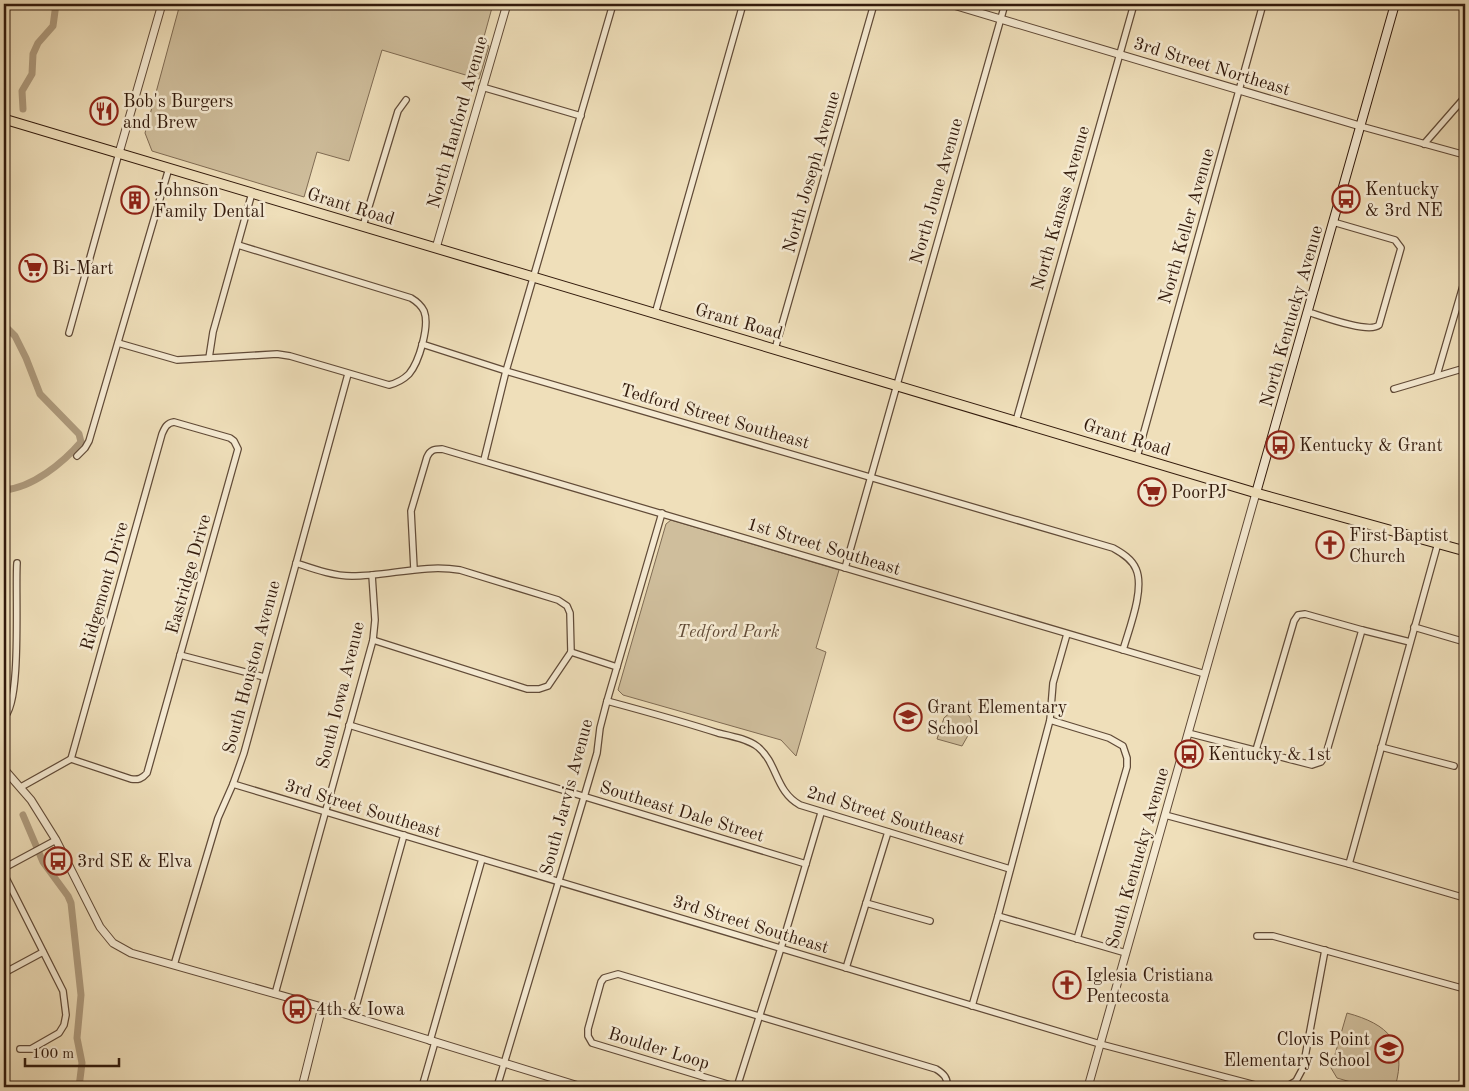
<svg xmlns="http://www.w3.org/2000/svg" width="1469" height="1091" viewBox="0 0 1469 1091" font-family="'Old Standard TT',serif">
	<rect width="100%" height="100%" fill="#efdfba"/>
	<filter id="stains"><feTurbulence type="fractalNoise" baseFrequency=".004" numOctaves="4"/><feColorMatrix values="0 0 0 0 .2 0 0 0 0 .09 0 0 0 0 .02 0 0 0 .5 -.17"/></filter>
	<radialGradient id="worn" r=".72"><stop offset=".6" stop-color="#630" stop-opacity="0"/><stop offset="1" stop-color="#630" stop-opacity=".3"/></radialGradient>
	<g fill="#cfbe9c" stroke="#806c54">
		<polygon points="180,4 493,4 482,44 489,46 479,79 382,50 349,161 317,152 304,197 152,151 145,133"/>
		<polygon points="671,520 839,570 816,648 826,652 796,756 781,740 623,695 618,690 666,524"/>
		<polygon points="955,708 967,713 971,719 970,732 962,746 937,739 944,718"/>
		<path d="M 1347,1013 C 1388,1024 1408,1043 1395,1087 L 1368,1087 L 1337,1078 L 1331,1068 Z"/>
	</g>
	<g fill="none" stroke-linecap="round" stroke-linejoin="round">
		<g stroke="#af9c7f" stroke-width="7">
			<polyline points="23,109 22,91 32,74 33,54 38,43 53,26 56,4"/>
			<polyline points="4,137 5,133"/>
			<path d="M 4,325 L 15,336 L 26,358 L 40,394 L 79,434 L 81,442 C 63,463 32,488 4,490"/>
			<polyline points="23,815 43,862 68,896 71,903 81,995 77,1038 82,1063 79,1087"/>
		</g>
		<g stroke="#614b38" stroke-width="8">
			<g id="minor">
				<polyline points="482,87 581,116"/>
				<polyline points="1360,126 1465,155"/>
				<polyline points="1424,144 1465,97"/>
				<polyline points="363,226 398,111 406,100"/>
				<path d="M 1308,312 C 1321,316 1369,334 1379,325 L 1401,248 L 1395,240 L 1333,222"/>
				<polyline points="655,314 743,4"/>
				<polyline points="69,333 119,153"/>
				<path d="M 118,343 L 177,360 L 277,354 L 290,356 L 389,385 C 397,383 403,380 409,374 C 419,362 430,326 424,311 C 421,305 416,301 411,298 L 238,245"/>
				<path d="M 422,344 L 506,371 L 1113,548 C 1122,553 1132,559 1136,569 C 1145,589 1129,629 1123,650"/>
				<polyline points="775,349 874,4"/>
				<polyline points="209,358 213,332 252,193"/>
				<polyline points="1437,375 1465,279"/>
				<polyline points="1394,389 1465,368"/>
				<polyline points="1016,421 1134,4"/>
				<path d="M 174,422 L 230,438 L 234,441 L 238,449 L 147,773 C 142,779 138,780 131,779 L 71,759 L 162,434 C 165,427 167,423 174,422 Z"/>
				<polyline points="77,456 85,448 89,441 169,168"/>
				<polyline points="1137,457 1263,4"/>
				<polyline points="484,460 506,371 613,4"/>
				<path d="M 296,563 C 314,569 333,576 352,576 C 389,576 423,564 460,570 L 558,600 L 567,606 L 570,613 L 571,652"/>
				<polyline points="845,568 1005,4"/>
				<path d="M 414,569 L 411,511 L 427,457 C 430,450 434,449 442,449 L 1205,674"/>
				<polyline points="1414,627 1465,642"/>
				<polyline points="373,640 527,689 539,689 548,686 571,652"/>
				<polyline points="571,652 617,667"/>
				<polyline points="180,655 264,677"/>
				<path d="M 607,701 C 644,711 681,721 718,733 C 731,736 748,739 758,747 C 778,764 775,791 800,805 L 1010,869"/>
				<path d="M 4,717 C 22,705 15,589 17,563"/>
				<polyline points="1050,720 1109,738 1123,746 1127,758 1127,767 1077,939"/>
				<polyline points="349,725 806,864"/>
				<polyline points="1188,733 1312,765 1321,762 1326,754 1362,630"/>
				<polyline points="1381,747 1454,766"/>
				<polyline points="1256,750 1294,621 1298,615 1305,614 1362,630 1410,642"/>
				<polyline points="233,784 1100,1044 1263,1087"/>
				<polyline points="21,787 71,759"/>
				<polyline points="1165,815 1349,864 1465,898"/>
				<polyline points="1349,864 1438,543"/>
				<polyline points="4,868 56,840"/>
				<polyline points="4,874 63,991 66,1015 64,1025 59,1033 31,1049 20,1049"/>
				<polyline points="866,903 930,921"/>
				<polyline points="998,916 1126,953"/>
				<polyline points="1257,936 1273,936 1465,989"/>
				<polyline points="174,965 218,818 233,784 244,753 348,374"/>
				<polyline points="846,968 888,832"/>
				<polyline points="4,973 43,952"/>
				<polyline points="275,994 373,640 375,620 372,575"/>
				<polyline points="972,1006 998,916 1050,720 1053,683 1067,634"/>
				<polyline points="353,1017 404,835"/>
				<polyline points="430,1041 482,859"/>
				<polyline points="422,1087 435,1042"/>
				<polyline points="497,1087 584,797 597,753 600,728 607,701 662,513"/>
				<path d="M 737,1087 L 592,1043 L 588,1036 L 588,1029 L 601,982 L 604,978 L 618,974 L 936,1069 C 944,1074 948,1078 947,1087"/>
				<polyline points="737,1087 781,948 821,813"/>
				<polyline points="1286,1087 1296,1081 1303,1068 1325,950"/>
			</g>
		</g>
		<g stroke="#614b38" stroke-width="9">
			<g id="tertiary">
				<polyline points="950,4 1360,126"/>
				<polyline points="119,153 162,4"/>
				<polyline points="436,248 507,4"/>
				<polyline points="4,769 31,800 56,840 100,927 113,943 131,953 322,1007 582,1087"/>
				<polyline points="302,1087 322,1007"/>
				<polyline points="1088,1087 1256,493"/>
			</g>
		</g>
		<g stroke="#321a0c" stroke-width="10">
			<polyline id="secondary" points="1256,493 1395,4"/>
		</g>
		<g stroke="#321a0c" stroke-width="11">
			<polyline id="primary" points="4,119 1256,493 1465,551"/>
		</g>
		<use href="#minor" stroke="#f5ead2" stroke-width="5.5"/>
		<use href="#tertiary" stroke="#f5ead2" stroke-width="7"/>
		<use href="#secondary" stroke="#f5ead2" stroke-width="8"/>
		<use href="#primary" stroke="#efdfba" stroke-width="9"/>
	</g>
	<defs>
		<g id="restaurant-ring" transform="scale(1.4375)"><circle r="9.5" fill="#f5ead2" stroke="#8f2418" stroke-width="1.5"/><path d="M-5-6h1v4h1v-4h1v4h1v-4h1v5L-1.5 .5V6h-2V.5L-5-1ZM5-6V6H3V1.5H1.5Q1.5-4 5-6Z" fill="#8f2418"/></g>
		<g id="bus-ring" transform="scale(1.4375)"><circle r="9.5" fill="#f5ead2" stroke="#8f2418" stroke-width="1.5"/><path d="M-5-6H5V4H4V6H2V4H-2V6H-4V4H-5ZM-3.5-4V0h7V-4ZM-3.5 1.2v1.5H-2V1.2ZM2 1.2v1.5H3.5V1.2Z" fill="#8f2418"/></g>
		<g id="building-ring" transform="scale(1.4375)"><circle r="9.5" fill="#f5ead2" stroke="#8f2418" stroke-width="1.5"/><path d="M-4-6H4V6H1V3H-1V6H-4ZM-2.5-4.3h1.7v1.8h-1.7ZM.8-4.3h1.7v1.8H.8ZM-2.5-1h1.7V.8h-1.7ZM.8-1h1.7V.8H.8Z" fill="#8f2418"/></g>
		<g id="supermarket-ring" transform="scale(1.4375)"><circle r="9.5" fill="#f5ead2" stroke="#8f2418" stroke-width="1.5"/><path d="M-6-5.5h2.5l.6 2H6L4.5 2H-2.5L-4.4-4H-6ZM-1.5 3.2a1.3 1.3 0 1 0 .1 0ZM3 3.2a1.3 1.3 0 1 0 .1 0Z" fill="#8f2418"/></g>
		<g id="church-ring" transform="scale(1.4375)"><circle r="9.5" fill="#f5ead2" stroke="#8f2418" stroke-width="1.5"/><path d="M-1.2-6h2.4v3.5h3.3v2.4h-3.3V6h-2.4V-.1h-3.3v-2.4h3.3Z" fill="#8f2418"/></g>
		<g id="school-ring" transform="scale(1.4375)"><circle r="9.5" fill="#f5ead2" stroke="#8f2418" stroke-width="1.5"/><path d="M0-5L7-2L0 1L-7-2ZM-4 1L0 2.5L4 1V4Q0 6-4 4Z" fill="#8f2418"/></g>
	</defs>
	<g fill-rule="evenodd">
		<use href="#restaurant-ring" x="104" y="111"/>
		<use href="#bus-ring" x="1346" y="199"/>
		<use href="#building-ring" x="135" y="200"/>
		<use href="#supermarket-ring" x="33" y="268"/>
		<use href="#bus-ring" x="1280" y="445"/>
		<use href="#supermarket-ring" x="1152" y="492"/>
		<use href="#church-ring" x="1330" y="545"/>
		<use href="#school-ring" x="908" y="717"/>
		<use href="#bus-ring" x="1189" y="754"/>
		<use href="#bus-ring" x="58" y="861"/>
		<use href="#church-ring" x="1067" y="985"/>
		<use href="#bus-ring" x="297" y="1009"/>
		<use href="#school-ring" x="1389" y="1049"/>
	</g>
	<g text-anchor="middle" stroke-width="5" stroke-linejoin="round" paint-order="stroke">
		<g font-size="18" fill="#321a0c" stroke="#f5ead2">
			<text transform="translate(1212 66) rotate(17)" y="6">3rd Street Northeast</text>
			<text transform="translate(457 122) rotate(-74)" y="6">North Hanford Avenue</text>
			<text transform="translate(811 172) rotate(-74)" y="6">North Joseph Avenue</text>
			<text transform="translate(936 191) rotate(-74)" y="6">North June Avenue</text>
			<text transform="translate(351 206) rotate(17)" y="6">Grant Road</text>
			<text transform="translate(1060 208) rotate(-74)" y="6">North Kansas Avenue</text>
			<text transform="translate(1186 226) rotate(-74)" y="6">North Keller Avenue</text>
			<text transform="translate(1291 316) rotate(-74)" y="6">North Kentucky Avenue</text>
			<text transform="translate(739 321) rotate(16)" y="6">Grant Road</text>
			<text transform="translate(715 416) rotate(16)" y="6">Tedford Street Southeast</text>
			<text transform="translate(1127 437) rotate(17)" y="6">Grant Road</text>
			<text transform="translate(824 546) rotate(17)" y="6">1st Street Southeast</text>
			<text transform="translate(188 574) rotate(-74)" y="6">Eastridge Drive</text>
			<text transform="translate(104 586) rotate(-74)" y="6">Ridgemont Drive</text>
			<text transform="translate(251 667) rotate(-75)" y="6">South Houston Avenue</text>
			<text transform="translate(340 695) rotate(-76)" y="6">South Iowa Avenue</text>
			<text transform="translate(566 797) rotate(-75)" y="6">South Jarvis Avenue</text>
			<text transform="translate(363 808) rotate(17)" y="6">3rd Street Southeast</text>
			<text transform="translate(682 811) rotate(17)" y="6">Southeast Dale Street</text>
			<text transform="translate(886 815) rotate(17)" y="6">2nd Street Southeast</text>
			<text transform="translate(1137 858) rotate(-74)" y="6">South Kentucky Avenue</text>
			<text transform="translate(751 924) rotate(17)" y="6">3rd Street Southeast</text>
			<text transform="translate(659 1048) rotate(17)" y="6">Boulder Loop</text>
		</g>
		<g font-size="18" fill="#321a0c" stroke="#f5ead2" text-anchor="start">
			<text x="123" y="107">Bob's Burgers<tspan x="123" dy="21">and Brew</tspan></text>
			<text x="1365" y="195">Kentucky<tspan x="1365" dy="21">&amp; 3rd NE</tspan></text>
			<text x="154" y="196">Johnson<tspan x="154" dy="21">Family Dental</tspan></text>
			<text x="52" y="274">Bi-Mart</text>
			<text x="1299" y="451">Kentucky &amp; Grant</text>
			<text x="1171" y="498">PoorPJ</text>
			<text x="1349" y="541">First Baptist<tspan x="1349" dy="21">Church</tspan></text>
			<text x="927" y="713">Grant Elementary<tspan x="927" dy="21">School</tspan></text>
			<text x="1208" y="760">Kentucky &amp; 1st</text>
			<text x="77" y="867">3rd SE &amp; Elva</text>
			<text x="1086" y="981">Iglesia Cristiana<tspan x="1086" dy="21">Pentecosta</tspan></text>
			<text x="316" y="1015">4th &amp; Iowa</text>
			<text x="1370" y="1045" text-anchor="end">Clovis Point<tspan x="1370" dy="21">Elementary School</tspan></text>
		</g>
		<g font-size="18" font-style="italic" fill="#614b37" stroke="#f5ead2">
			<text x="728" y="637">Tedford Park</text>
		</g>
	</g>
	<rect width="1469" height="1091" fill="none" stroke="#efdfba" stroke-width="20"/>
	<rect x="5" y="5" width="1459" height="1081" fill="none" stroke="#321a0c" stroke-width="2.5"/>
	<rect x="10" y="10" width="1449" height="1071" fill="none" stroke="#321a0c"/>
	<path d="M25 1058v8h94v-8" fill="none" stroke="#321a0c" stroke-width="2.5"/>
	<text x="32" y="1058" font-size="15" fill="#321a0c" stroke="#f5ead2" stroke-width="4" paint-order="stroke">100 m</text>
	<rect width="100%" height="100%" filter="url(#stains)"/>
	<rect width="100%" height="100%" fill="url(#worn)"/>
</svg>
